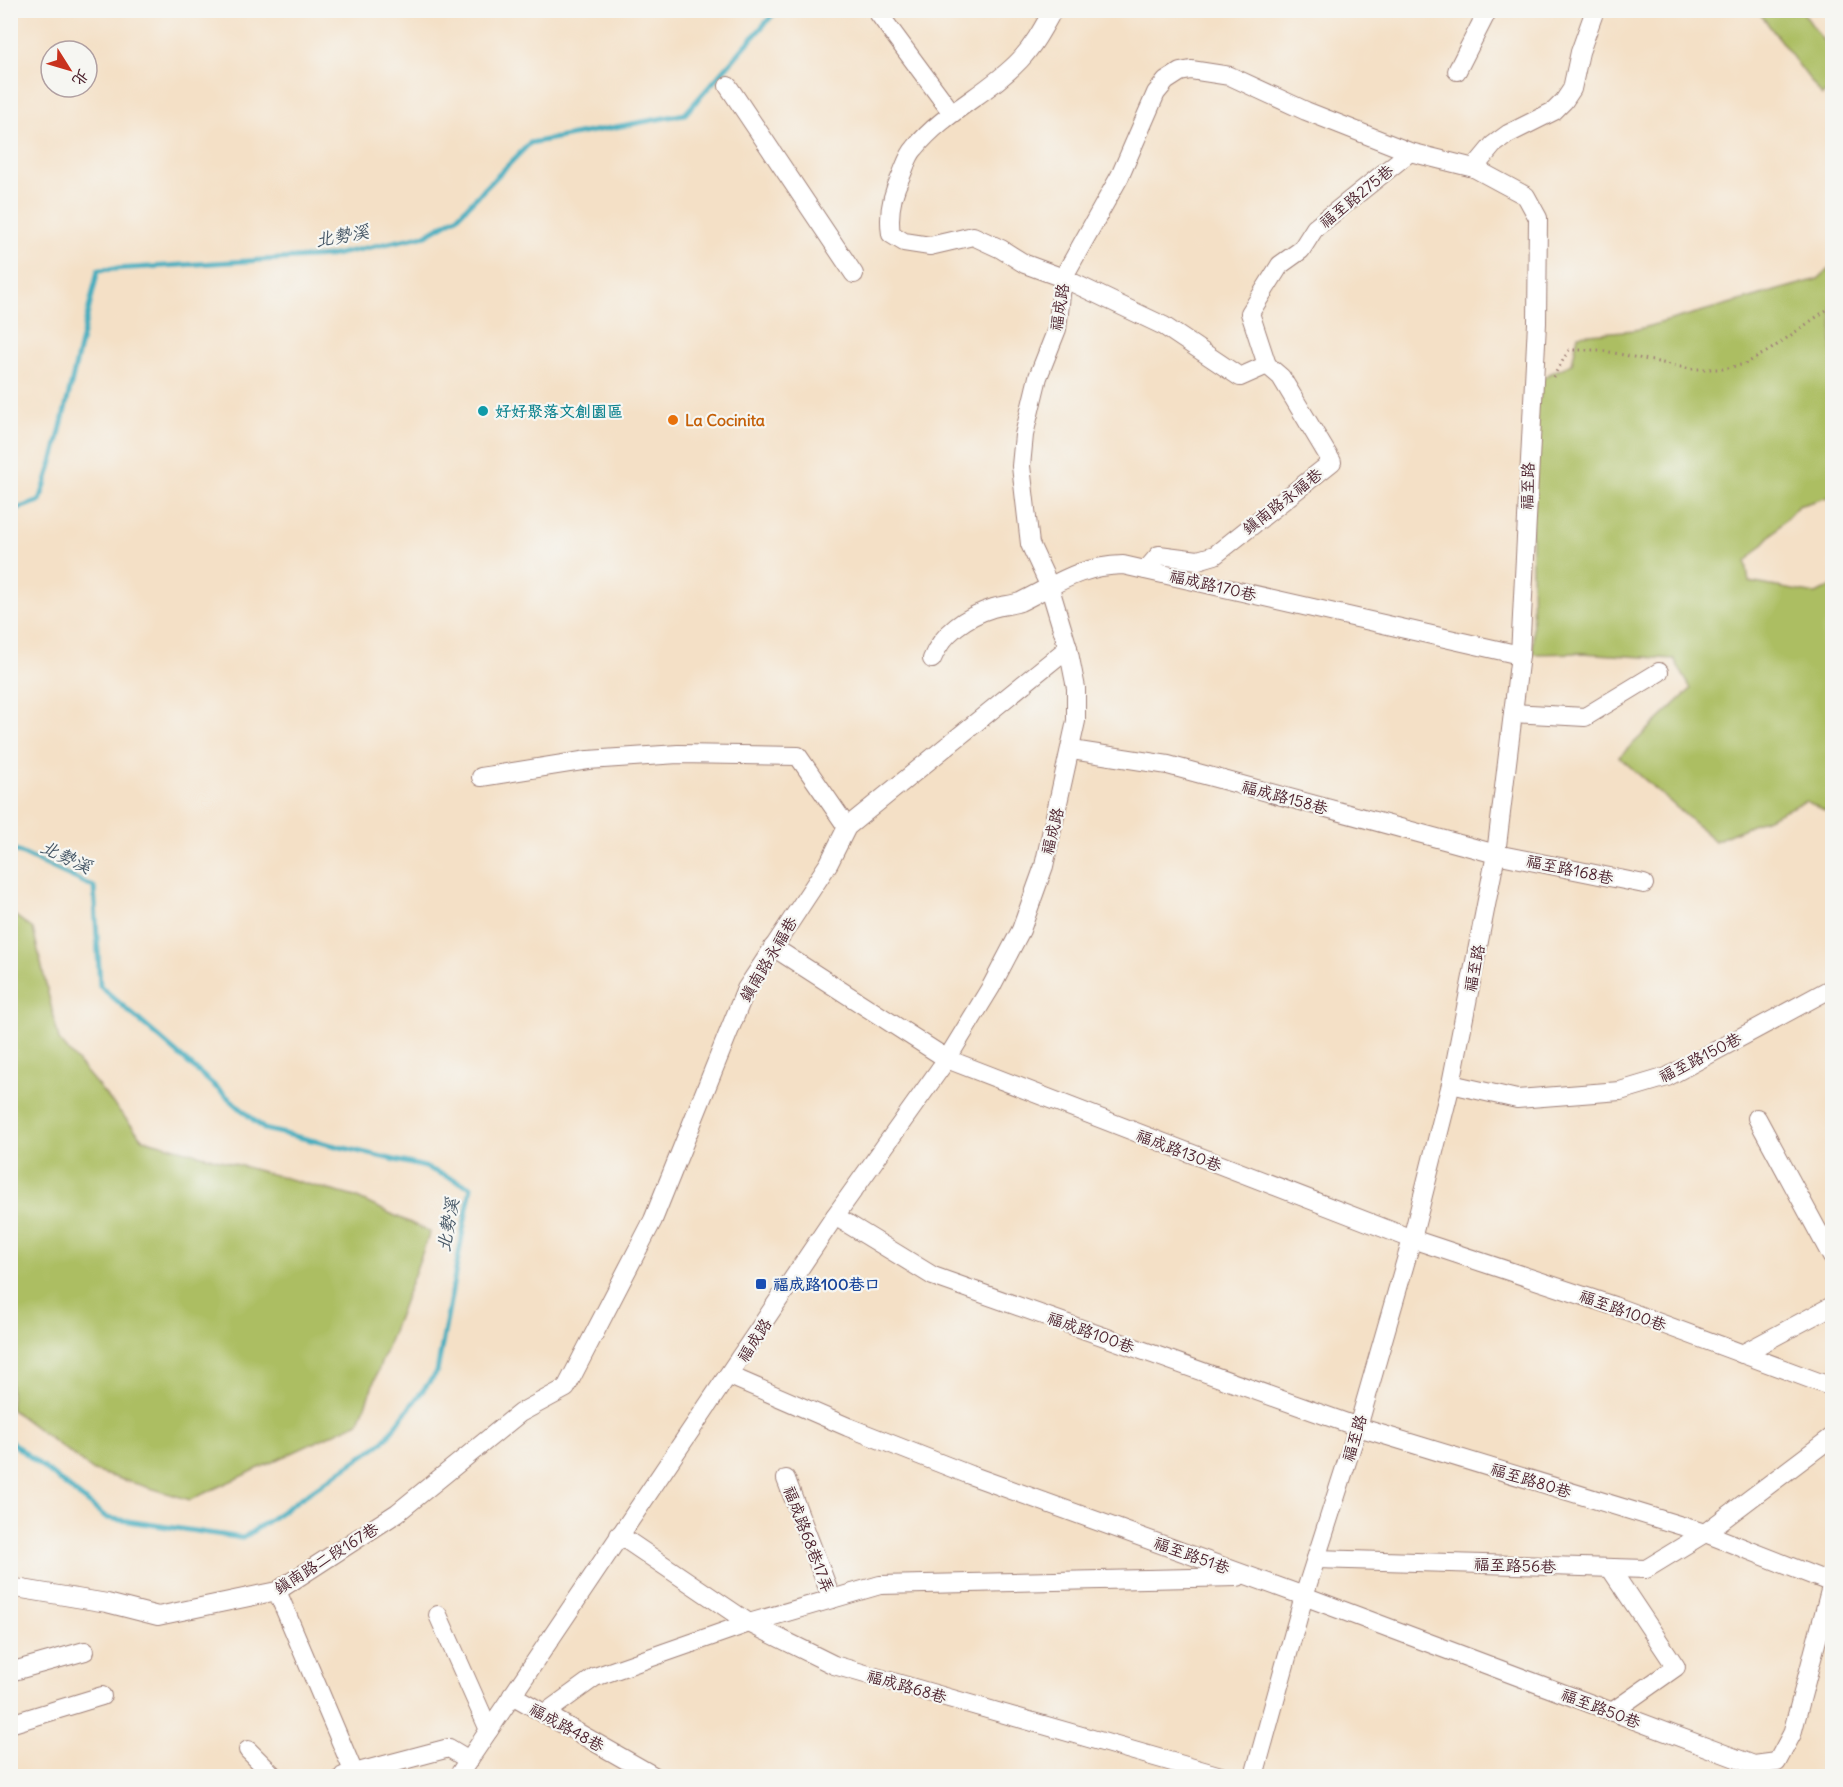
<svg xmlns="http://www.w3.org/2000/svg" width="1843" height="1787" viewBox="0 0 1843 1787" font-family="Delius,'LXGW WenKai TC',sans-serif">
	<rect width="100%" height="100%" fill="#f6f6f2"/>
	<filter id="ink" filterUnits="userSpaceOnUse"><feTurbulence type="fractalNoise" baseFrequency=".0167" numOctaves="2"/><feDisplacementMap in="SourceGraphic" scale="12" xChannelSelector="R" yChannelSelector="G"/><feConvolveMatrix kernelMatrix="1 2 1 2 8 2 1 2 1" color-interpolation-filters="sRGB"/></filter>
	<filter id="wash" filterUnits="userSpaceOnUse"><feTurbulence type="fractalNoise" baseFrequency=".008" numOctaves="4" result="noise"/><feDisplacementMap in="SourceGraphic" scale="24" xChannelSelector="R" yChannelSelector="G"/><feGaussianBlur stdDeviation="1.35" result="paint"/><feColorMatrix in="noise" values="0 0 0 0 0 0 0 0 0 0 0 0 0 0 0 0 0 1.4 0 .05"/><feComposite in="paint" operator="in"/></filter>
	<g filter="url(#wash)">
		<rect width="100%" height="100%" fill="#f4e0c6"/>
		<g fill="#acbe62" stroke="#7b6e46" stroke-width="1.5">
			<polygon points="1758,11 1802,11 1832,53 1832,87 1822,96"/>
			<polygon points="1832,266 1832,496 1798,506 1746,562 1749,582 1816,594 1832,586 1832,814 1806,801 1715,841 1619,757 1691,689 1674,659 1582,653 1533,654 1530,388 1547,375 1572,364 1578,335 1635,330 1818,279"/>
			<polygon points="10,912 33,929 59,1040 143,1139 355,1197 430,1232 359,1422 190,1500 94,1471 11,1409"/>
		</g>
		<g fill="none" stroke-linecap="round" stroke-linejoin="round">
			<g stroke="#3facbe" stroke-width="5">
				<polyline points="10,511 40,501 55,452 98,270 329,256 426,235 457,217 530,143 685,114 777,10"/>
				<polyline points="10,848 94,887 100,986 264,1129 425,1167 471,1187 437,1372 383,1442 243,1538 107,1518 10,1441"/>
			</g>
		</g>
	</g>
	<g filter="url(#ink)">
		<g fill="none" stroke-linecap="round" stroke-linejoin="round">
			<g stroke="#9f8078" stroke-width="20">
				<g id="minor">
					<polyline points="876,10 952,113"/>
					<path d="M 1053,10 C 1043,28 1034,45 1020,60 C 989,93 944,112 915,148 C 908,155 905,167 901,176 C 892,194 888,214 891,234 L 904,242 L 930,246 L 973,236 L 1001,249 L 1025,264 L 1063,278 L 1164,326 L 1240,377 L 1267,365 L 1281,377 L 1332,462 L 1215,555 L 1198,560 L 1159,555 L 1146,570"/>
					<polyline points="1457,71 1488,10"/>
					<polyline points="728,86 854,274"/>
					<polyline points="1474,168 1493,145 1508,134 1554,111 1564,101 1572,89 1580,52 1595,10"/>
					<polyline points="1267,365 1250,313 1280,265 1301,250 1315,228 1410,152"/>
					<path d="M 932,659 C 942,633 967,616 993,608 C 1002,605 1012,605 1020,602 C 1057,584 1079,566 1123,565 L 1520,655"/>
					<polyline points="1513,713 1585,717 1659,672"/>
					<polyline points="1072,750 1168,765 1496,854 1644,884"/>
					<polyline points="481,777 588,760 678,754 798,756 847,827"/>
					<polyline points="773,947 947,1059 1412,1239 1614,1306 1832,1387"/>
					<polyline points="1451,1084 1517,1099 1620,1091 1667,1077 1832,988"/>
					<polyline points="1757,1118 1832,1257"/>
					<polyline points="835,1216 933,1276 1358,1427 1705,1533 1832,1583"/>
					<polyline points="1742,1354 1832,1306"/>
					<polyline points="730,1376 848,1427 970,1475 1304,1596 1754,1765 1777,1762 1792,1734 1832,1583"/>
					<polyline points="786,1479 832,1599"/>
					<polyline points="619,1535 749,1623 834,1665 1221,1776"/>
					<polyline points="1316,1559 1646,1569 1705,1533 1832,1437"/>
					<polyline points="1610,1568 1676,1667 1612,1712"/>
					<polyline points="10,1587 107,1603 158,1616 277,1591 397,1513 520,1413 566,1388 653,1220 746,989 829,863 847,827 1068,648"/>
					<polyline points="277,1591 354,1773"/>
					<polyline points="438,1615 489,1730"/>
					<polyline points="10,1672 85,1651"/>
					<polyline points="512,1695 654,1776"/>
					<polyline points="544,1714 595,1677 749,1623 880,1585 1238,1577"/>
					<polyline points="10,1724 102,1696"/>
					<polyline points="248,1750 274,1776"/>
					<polyline points="343,1776 449,1748 469,1760"/>
					<polyline points="458,1776 835,1216 947,1059 991,987 1021,930 1044,866 1076,721 1076,688 1068,648 1049,585 1030,544 1021,466 1024,435 1038,377 1057,329 1063,278 1120,176 1156,93 1166,81 1180,72 1191,70 1230,76 1306,111 1410,152 1474,168 1526,196 1538,218 1537,323 1520,655 1496,854 1451,1084 1412,1239 1358,1427 1304,1596 1254,1776"/>
				</g>
			</g>
			<polyline stroke="#9f8078" stroke-width="3" stroke-dasharray="1.5 4.5" stroke-linecap="butt" points="1553,377 1569,350 1600,350 1691,369 1723,369 1745,364 1770,350 1832,306"/>
			<use href="#minor" stroke="#fff" stroke-width="18"/>
		</g>
	</g>
	<circle fill="#0f9aa8" stroke="#f6f6f2" stroke-width="2" cx="483" cy="411" r="6"/>
	<circle fill="#e8710a" stroke="#f6f6f2" stroke-width="2" cx="673" cy="420" r="6"/>
	<rect fill="#1a4fb4" stroke="#f6f6f2" stroke-width="2" x="755" y="1278" width="12" height="12" rx="3"/>
	<g text-anchor="middle" stroke-width="4.5" stroke-linejoin="round" paint-order="stroke">
		<g font-size="16" fill="#4a1f2b" stroke="#f6f6f2">
			<text transform="translate(1356 196) rotate(-39)" y="6">福至路275巷</text>
			<text transform="translate(1059 307) rotate(-81)" y="6">福成路</text>
			<text transform="translate(1527 486) rotate(-88)" y="6">福至路</text>
			<text transform="translate(1282 501) rotate(-38)" y="6">鎮南路永福巷</text>
			<text transform="translate(1213 585) rotate(13)" y="6">福成路170巷</text>
			<text transform="translate(1285 797) rotate(15)" y="6">福成路158巷</text>
			<text transform="translate(1052 831) rotate(-76)" y="6">福成路</text>
			<text transform="translate(1570 869) rotate(12)" y="6">福至路168巷</text>
			<text transform="translate(768 959) rotate(-59)" y="6">鎮南路永福巷</text>
			<text transform="translate(1474 968) rotate(-79)" y="6">福至路</text>
			<text transform="translate(1700 1057) rotate(-27)" y="6">福至路150巷</text>
			<text transform="translate(1179 1150) rotate(21)" y="6">福成路130巷</text>
			<text transform="translate(1623 1310) rotate(20)" y="6">福至路100巷</text>
			<text transform="translate(1091 1332) rotate(20)" y="6">福成路100巷</text>
			<text transform="translate(754 1340) rotate(-57)" y="6">福成路</text>
			<text transform="translate(1354 1438) rotate(-73)" y="6">福至路</text>
			<text transform="translate(1531 1480) rotate(17)" y="6">福至路80巷</text>
			<text transform="translate(809 1539) rotate(69)" y="6">福成路68巷17弄</text>
			<text transform="translate(1192 1555) rotate(20)" y="6">福至路51巷</text>
			<text transform="translate(326 1558) rotate(-32)" y="6">鎮南路二段167巷</text>
			<text transform="translate(1515 1565) rotate(2)" y="6">福至路56巷</text>
			<text transform="translate(907 1686) rotate(16)" y="6">福成路68巷</text>
			<text transform="translate(1601 1708) rotate(21)" y="6">福至路50巷</text>
			<text transform="translate(567 1727) rotate(29)" y="6">福成路48巷</text>
		</g>
		<g font-size="16" font-weight="bold" fill="#0d838f" stroke="#f6f6f2" text-anchor="start">
			<text x="495" y="417">好好聚落文創園區</text>
		</g>
		<g font-size="16" font-weight="bold" fill="#c56008" stroke="#f6f6f2" text-anchor="start">
			<text x="685" y="426">La Cocinita</text>
		</g>
		<g font-size="16" font-weight="bold" fill="#164399" stroke="#f6f6f2" text-anchor="start">
			<text x="773" y="1290">福成路100巷口</text>
		</g>
		<g font-size="18" font-style="italic" fill="#465766" stroke="#f6f6f2">
			<text transform="translate(342 236) rotate(-10)" y="6">北勢溪</text>
			<text transform="translate(66 857) rotate(25)" y="6">北勢溪</text>
			<text transform="translate(448 1225) rotate(-80)" y="6">北勢溪</text>
		</g>
	</g>
	<rect width="1843" height="1787" fill="none" stroke="#f6f6f2" stroke-width="36"/>
	<g transform="translate(69 69) rotate(127)"><circle r="28" fill="#f6f6f2" stroke="#b1a0a2" stroke-width="1.5"/>
	<path d="M0-4.5L10 22L0 15L-10 22Z" fill="#c8321e"/>
	<text y="-9" font-size="16" font-weight="bold" text-anchor="middle" fill="#4a1f2b">北</text>
	</g>
</svg>
